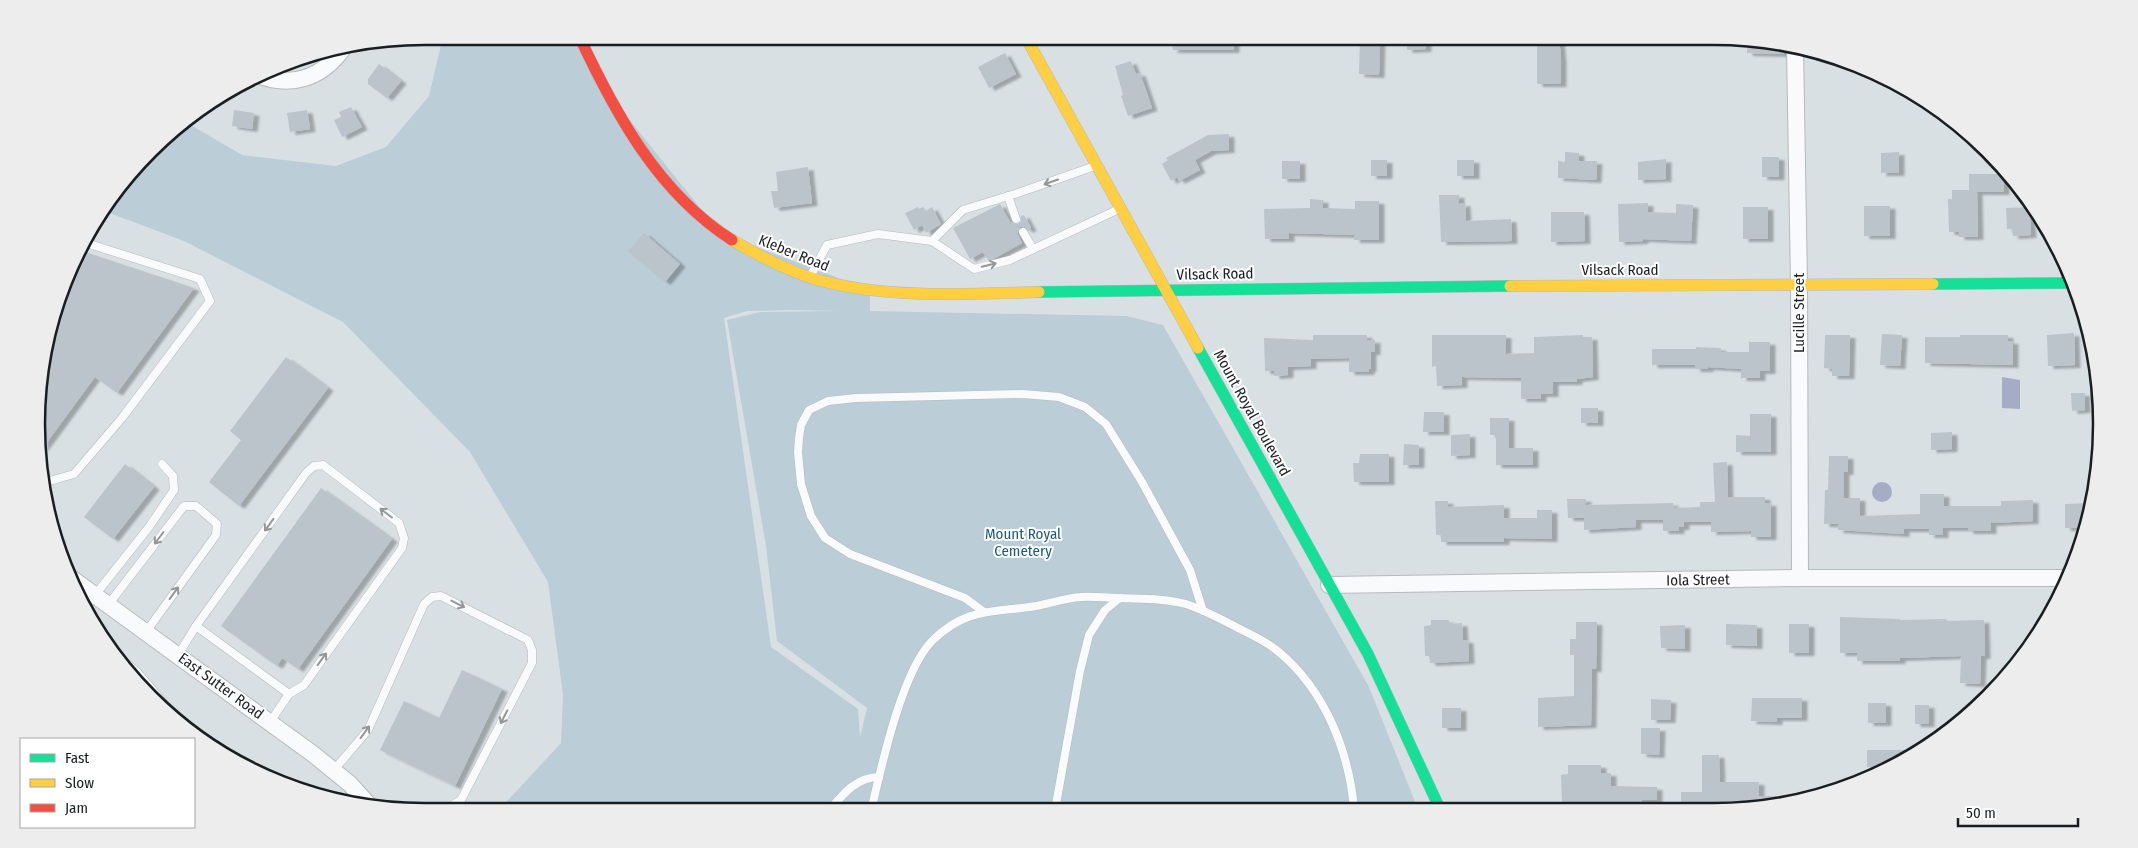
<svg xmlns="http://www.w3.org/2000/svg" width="2138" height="848" viewBox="0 0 2138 848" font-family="'Fira Sans Condensed',sans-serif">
	<defs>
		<filter id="shadow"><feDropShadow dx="5.5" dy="3" stdDeviation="1" flood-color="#0004"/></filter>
	</defs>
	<rect width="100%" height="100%" fill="#d9e0e4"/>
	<path fill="#bbcdd7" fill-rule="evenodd" d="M 443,36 L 579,36 L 601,84 L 720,233 L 870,290 L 870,311 L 1127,316 L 1163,325 L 1369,687 L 1418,809 L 497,812 L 561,743 L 563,695 L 548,582 L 470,452 L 343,322 L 184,241 L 104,211 L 169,132 L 184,121 L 242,155 L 336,166 L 386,147 L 429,96 ZM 794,310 L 840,311 L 760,312 L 727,320 L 766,546 L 777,641 L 867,708 L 860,737 L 858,709 L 771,647 L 724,318 L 747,311 Z"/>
	<g fill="#a4adc4">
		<polygon points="2002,377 2020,380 2020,409 2002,408"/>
		<circle cx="1882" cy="492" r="10"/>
	</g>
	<g fill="#bcc4cb" filter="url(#shadow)">
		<polygon points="1206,36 1234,36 1234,50 1173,50 1172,47"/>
		<polygon points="1360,36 1380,36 1379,75 1359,74"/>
		<polygon points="1406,36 1426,36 1426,49 1407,50"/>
		<polygon points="1537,36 1559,36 1561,60 1561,84 1537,84"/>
		<polygon points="1747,41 1784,46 1784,54 1747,53"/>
		<polygon points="1005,53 1016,74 989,88 978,67"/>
		<polygon points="1131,61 1136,74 1140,73 1152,108 1128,116 1121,96 1123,95 1115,66"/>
		<polygon points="379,64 401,81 387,98 368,84 368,79"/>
		<polygon points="351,107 362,127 342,137 334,120 341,117 339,112"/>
		<polygon points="234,110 254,113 252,129 232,126"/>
		<polygon points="307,110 310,129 290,132 287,113"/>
		<polygon points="1229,134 1229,150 1211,151 1195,160 1200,170 1179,181 1177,177 1171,181 1162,164 1168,160 1166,158 1208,135"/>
		<polygon points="1565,152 1579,153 1579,161 1597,161 1596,180 1558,178 1558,161 1565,162"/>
		<polygon points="1899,152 1899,173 1881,173 1881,153"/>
		<rect x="1762" y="157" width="17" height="20"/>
		<polygon points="1666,159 1666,179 1638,180 1638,162"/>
		<rect x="1371" y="160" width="16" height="16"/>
		<rect x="1457" y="160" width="17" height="16"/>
		<rect x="1282" y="161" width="18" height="18"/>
		<polygon points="808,167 812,203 774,208 771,191 778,191 776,172"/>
		<polygon points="1969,174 2004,174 2004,192 1977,192 1978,237 1959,237 1959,232 1949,232 1948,199 1952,199 1952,190 1969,190"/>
		<polygon points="1439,195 1459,195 1459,204 1465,203 1466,221 1511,219 1512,241 1441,242"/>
		<polygon points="1310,199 1323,200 1323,208 1355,209 1355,201 1379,201 1379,240 1354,240 1355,235 1289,233 1289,239 1265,239 1264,209 1310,208"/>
		<polygon points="1648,203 1648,212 1676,213 1676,204 1693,205 1691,241 1643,239 1643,241 1619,242 1618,204"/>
		<polygon points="1000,204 1010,222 1018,224 1021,221 1021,216 1024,215 1031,228 1028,230 1025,227 1020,227 1017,233 1022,243 993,259 988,260 983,252 970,259 953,228"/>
		<rect x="1864" y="206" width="26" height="30"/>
		<polygon points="918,207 919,209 923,207 926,211 932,207 941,224 926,233 922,225 914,230 905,213"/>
		<rect x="1743" y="207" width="25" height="32"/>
		<polygon points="2033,207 2034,219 2030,219 2031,235 2013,236 2012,229 2007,229 2006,208"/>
		<polygon points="1551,212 1584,212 1585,241 1551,242"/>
		<polygon points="644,233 680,264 665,282 628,251"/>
		<polygon points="79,250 194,288 117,393 95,377 42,449 40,373 57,299"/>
		<polygon points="2074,333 2075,365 2048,366 2047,335"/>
		<polygon points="1882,334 1902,335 1900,366 1880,365"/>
		<polygon points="1313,335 1367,335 1367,340 1375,340 1375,352 1371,352 1371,369 1369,369 1369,372 1349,372 1349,358 1311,359 1311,366 1288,367 1288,375 1274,376 1274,371 1265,371 1264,338 1313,340"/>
		<polygon points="1432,335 1506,335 1506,354 1534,353 1534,337 1583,335 1583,337 1592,337 1593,377 1577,379 1577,382 1553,382 1553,394 1541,394 1541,399 1521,399 1521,378 1462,377 1462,385 1437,386 1436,366 1432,367"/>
		<polygon points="1825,335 1850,335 1849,376 1832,376 1832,369 1824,368"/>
		<polygon points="1960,335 2008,335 2008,341 2013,341 2013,365 1925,363 1925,337 1960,337"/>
		<polygon points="1749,342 1770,342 1770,371 1760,371 1760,378 1741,378 1741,369 1708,367 1708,369 1695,369 1695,365 1652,365 1652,349 1696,349 1696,347 1721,348 1721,352 1749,352"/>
		<polygon points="286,357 328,388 239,506 209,482 241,440 230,431"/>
		<polygon points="2071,393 2085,393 2085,410 2072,411"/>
		<rect x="1581" y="408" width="17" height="15"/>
		<polygon points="1424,412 1444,412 1444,432 1423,432"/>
		<polygon points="1750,414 1771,414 1771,452 1736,452 1736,435 1750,436"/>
		<polygon points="1490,418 1509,418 1509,448 1533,448 1533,465 1496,465 1496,435 1490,435"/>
		<polygon points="1952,432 1952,449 1931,450 1931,433"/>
		<polygon points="1470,434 1470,455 1451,456 1451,435"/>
		<polygon points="1404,444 1419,445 1419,465 1403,465"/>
		<polygon points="1360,454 1389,454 1389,482 1354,482 1353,463 1359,463"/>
		<polygon points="1829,456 1848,456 1848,472 1844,472 1844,498 1860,498 1860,516 1920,514 1920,494 1944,494 1944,506 2001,506 2001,501 2033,500 2033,521 1991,523 1991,531 1968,531 1968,528 1943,528 1943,535 1929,535 1929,529 1904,529 1904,534 1838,530 1838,524 1824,524 1825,490 1828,490"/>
		<polygon points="1727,462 1728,497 1765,497 1765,503 1771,503 1771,537 1751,537 1751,531 1711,532 1711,522 1684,522 1684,527 1679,527 1679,531 1663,531 1663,520 1636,520 1636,527 1584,530 1584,518 1568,518 1567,499 1586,499 1586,505 1673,503 1674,508 1700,507 1700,502 1715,502 1713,463"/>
		<polygon points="125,464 154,487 113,539 84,517"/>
		<polygon points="321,488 392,539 298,669 282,658 277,666 221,626"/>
		<polygon points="1435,501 1448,501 1448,507 1504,505 1504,518 1537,518 1537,510 1552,510 1552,539 1504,538 1504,542 1441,542 1441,535 1436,535"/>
		<polygon points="2092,503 2087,528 2065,528 2065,504"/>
		<polygon points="1840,617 1900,619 1900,620 1946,619 1947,621 1984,620 1985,656 1981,656 1980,684 1960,683 1961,656 1900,658 1900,661 1857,661 1857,653 1840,653"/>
		<polygon points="1431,620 1449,620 1449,624 1462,623 1463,640 1468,640 1469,661 1430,663 1429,656 1425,656 1424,626 1431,625"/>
		<polygon points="1576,622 1597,622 1596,669 1592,669 1591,725 1538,727 1538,698 1574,696 1574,655 1570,655 1570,639 1576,639"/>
		<polygon points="1726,624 1757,625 1757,646 1726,645"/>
		<rect x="1789" y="624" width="20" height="29"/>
		<polygon points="1685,625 1685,649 1661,648 1660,626"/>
		<polygon points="462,670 502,689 455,786 380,750 404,701 439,718"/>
		<polygon points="1752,698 1802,698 1802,718 1777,718 1777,722 1751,721"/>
		<polygon points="1651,699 1671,700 1670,720 1651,720"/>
		<rect x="1868" y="703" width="18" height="20"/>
		<rect x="1915" y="705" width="14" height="19"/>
		<rect x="1442" y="708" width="19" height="20"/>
		<polygon points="1641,728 1660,728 1659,755 1641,754"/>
		<polygon points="1867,750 1918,750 1885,772 1875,775 1875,767 1867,767"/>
		<polygon points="1702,755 1719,755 1720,782 1759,782 1759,796 1795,796 1795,799 1765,808 1681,809 1681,792 1702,792"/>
		<polygon points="1568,765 1601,765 1601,773 1611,773 1611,786 1657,787 1657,800 1642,800 1642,803 1627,803 1627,808 1601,808 1601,802 1562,803 1561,775 1568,774"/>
	</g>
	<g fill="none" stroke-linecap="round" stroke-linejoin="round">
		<g stroke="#b5babd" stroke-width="9">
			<g id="lane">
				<polyline points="1008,196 1016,219"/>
				<polyline points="1023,232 1033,249"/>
				<polyline points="932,241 963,210 1015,194 1095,166"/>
				<polyline points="811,275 827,245 878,234 932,241 974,269 1010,260 1119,209"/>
				<polyline points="43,483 74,474 122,418 210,301 200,279 83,242"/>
				<polyline points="95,595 149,527 174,490 173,476 162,464"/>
				<polyline points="108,605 184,506 196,506 217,524 216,535 146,632"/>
				<polyline points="984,612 965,598 850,554 825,538 811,516 801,484 798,452 799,438 801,425 809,410 828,401 856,398 1023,394 1059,397 1085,407 1106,424 1142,482 1190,570 1203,611"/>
				<polyline points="196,626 289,694"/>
				<polyline points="115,654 137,672 169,709"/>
				<polyline points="178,655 196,626 306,473 314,466 323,465 399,523 404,538 402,548 304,685 289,694 270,722"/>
				<polyline points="334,770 368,730 424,604 432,597 441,596 528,640 532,650 532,663 461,800 446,809 401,809"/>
				<polyline points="1055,810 1080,671 1089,635 1105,610 1120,598"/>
				<path d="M 829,811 C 842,795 856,777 879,777"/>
				<path d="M 871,811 C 881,768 902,671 932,641 C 966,607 993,613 1036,606 C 1051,603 1066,598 1081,597 C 1093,596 1106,598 1118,598 C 1141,599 1164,598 1186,604 C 1204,610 1221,619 1238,628 C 1252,635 1268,642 1280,653 C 1325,691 1349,751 1354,809"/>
			</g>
		</g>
		<g stroke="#b5babd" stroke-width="18">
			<g id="street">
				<polyline points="1795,47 1799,284 1800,578"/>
				<path d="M 258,75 C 292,88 321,78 342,50"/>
				<polyline points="67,575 313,754 350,784 368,804"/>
				<polyline points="1329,585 1800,578 2066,578"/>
			</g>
		</g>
		<g stroke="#b5babd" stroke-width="12">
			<g id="fast">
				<polyline points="1933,284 2074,283"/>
				<polyline points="1039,292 1510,286"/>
				<polyline points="1198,348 1368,654 1440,809"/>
			</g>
		</g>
		<g stroke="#b5babd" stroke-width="12">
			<g id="slow">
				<polyline points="1025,36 1198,348"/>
				<path d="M 732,240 C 759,256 788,271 818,280 C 889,299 967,294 1039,292"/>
				<polyline points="1510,286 1933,284"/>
			</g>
		</g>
		<g stroke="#b5babd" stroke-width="12">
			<path id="jam" d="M 579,36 C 615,113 658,193 732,240"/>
		</g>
		<use href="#lane" stroke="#f9fafb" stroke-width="8"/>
		<use href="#street" stroke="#f9fafb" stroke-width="16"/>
		<use href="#fast" stroke="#16e098" stroke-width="11"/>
		<use href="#slow" stroke="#ffcf43" stroke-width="11"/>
		<use href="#jam" stroke="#f24e42" stroke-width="11"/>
	</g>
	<defs><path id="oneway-shaft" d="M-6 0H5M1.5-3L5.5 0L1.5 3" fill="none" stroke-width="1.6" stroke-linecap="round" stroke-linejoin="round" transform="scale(1.25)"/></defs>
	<g stroke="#949798">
		<use href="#oneway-shaft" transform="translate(1051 182) rotate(161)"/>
		<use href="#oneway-shaft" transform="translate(989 265) rotate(-14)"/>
		<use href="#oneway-shaft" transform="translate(386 513) rotate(-143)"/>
		<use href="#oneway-shaft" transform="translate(269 525) rotate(126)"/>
		<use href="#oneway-shaft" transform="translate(159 538) rotate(127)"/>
		<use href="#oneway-shaft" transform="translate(174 593) rotate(-54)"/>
		<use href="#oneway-shaft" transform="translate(458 604) rotate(27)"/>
		<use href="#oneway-shaft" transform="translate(322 659) rotate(-54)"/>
		<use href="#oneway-shaft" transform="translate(504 717) rotate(117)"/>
		<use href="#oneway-shaft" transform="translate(365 732) rotate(-54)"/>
	</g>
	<g text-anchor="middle" stroke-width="4" stroke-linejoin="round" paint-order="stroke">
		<g font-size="15" fill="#191e20" stroke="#fff">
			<text transform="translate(794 253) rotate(22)" y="5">Kleber Road</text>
			<text x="1620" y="275">Vilsack Road</text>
			<text transform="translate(1215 274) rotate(-1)" y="5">Vilsack Road</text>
			<text transform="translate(1799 313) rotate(-90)" y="5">Lucille Street</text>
			<text transform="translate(1252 413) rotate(61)" y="5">Mount Royal Boulevard</text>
			<text transform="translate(1698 580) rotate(-1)" y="5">Iola Street</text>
			<text transform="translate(221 686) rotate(36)" y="5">East Sutter Road</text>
		</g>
		<g font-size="15" fill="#1a5c78" stroke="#fff">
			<text x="1023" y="539">Mount Royal<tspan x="1023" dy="17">Cemetery</tspan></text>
		</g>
	</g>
	<path d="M0 0H2138V848H0ZM424 45H1714A379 379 0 0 1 2093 424V424A379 379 0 0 1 1714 803H424A379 379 0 0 1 45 424V424A379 379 0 0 1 424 45Z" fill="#ededed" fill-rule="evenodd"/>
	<path fill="none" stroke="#191e20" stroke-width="2.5" d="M424 45H1714A379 379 0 0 1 2093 424V424A379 379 0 0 1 1714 803H424A379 379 0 0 1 45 424V424A379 379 0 0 1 424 45Z"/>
	<rect x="20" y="738" width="175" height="90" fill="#ffffff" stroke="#a3a5a6"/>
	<rect x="30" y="754" width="25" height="8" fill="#16e098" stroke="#a3a5a6"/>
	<text x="65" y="763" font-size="15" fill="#191e20">Fast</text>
	<rect x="30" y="779" width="25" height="8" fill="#ffcf43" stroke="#a3a5a6"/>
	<text x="65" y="788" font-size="15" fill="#191e20">Slow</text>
	<rect x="30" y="804" width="25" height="8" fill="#f24e42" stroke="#a3a5a6"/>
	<text x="65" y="813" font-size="15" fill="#191e20">Jam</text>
	<path d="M1958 818v8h120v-8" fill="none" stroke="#191e20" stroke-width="2.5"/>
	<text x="1966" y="818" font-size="15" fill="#191e20" stroke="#ffffff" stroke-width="4" paint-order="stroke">50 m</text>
</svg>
